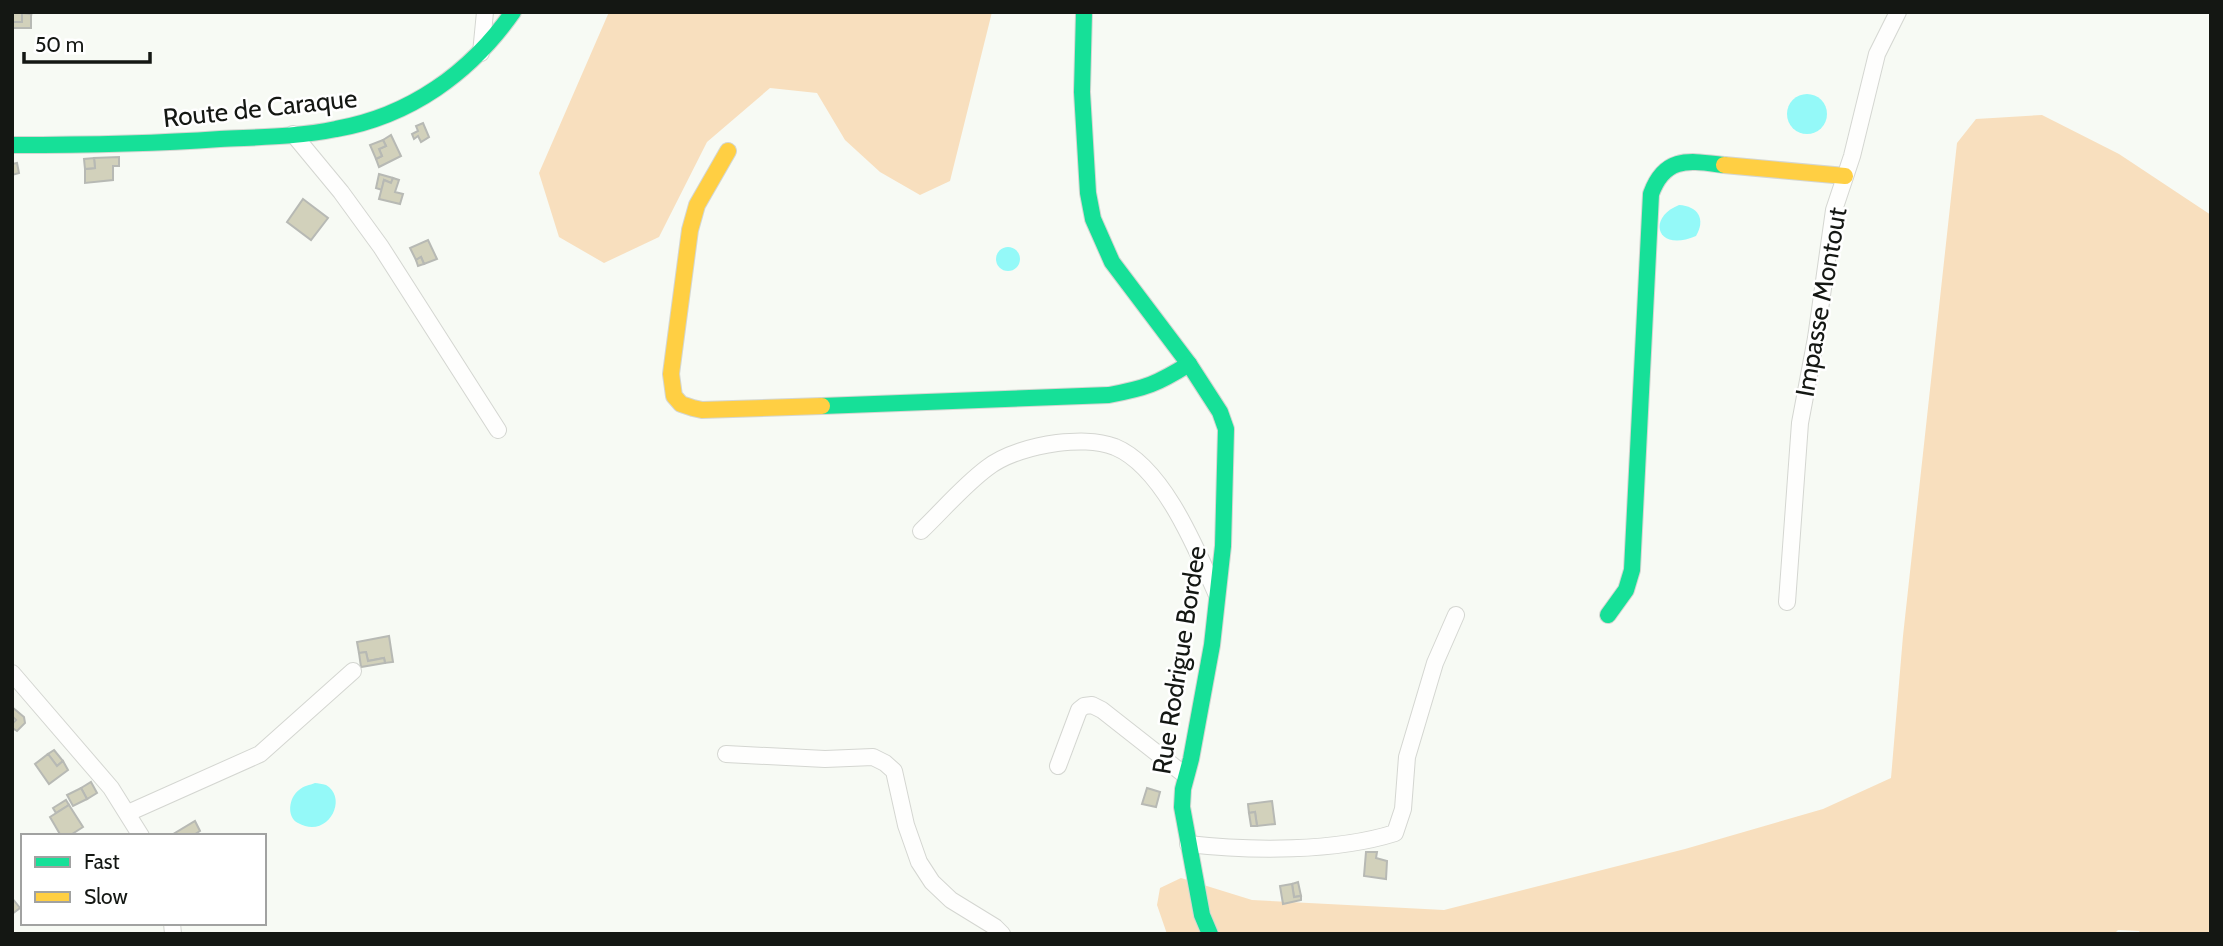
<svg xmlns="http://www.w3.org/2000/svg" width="2223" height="946" viewBox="0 0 2223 946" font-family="Cabin,sans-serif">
	<rect width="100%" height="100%" fill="#f7faf4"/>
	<g fill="#f8dfbe">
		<polygon points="609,12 992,12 950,181 920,195 880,172 845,140 817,93 770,88 707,142 659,237 604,263 559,237 539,173"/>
		<polygon points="2042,115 2119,154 2211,215 2211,934 2141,934 2139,931 2118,930 2114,934 1167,934 1157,905 1160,888 1181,878 1252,900 1444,910 1685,849 1823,809 1891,778 1903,636 1957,143 1976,119"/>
	</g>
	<g fill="#94f9f8">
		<circle cx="1807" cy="114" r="20"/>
		<path d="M 1679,205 C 1698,206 1706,219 1696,236 C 1657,253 1646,218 1679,205 Z"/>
		<circle cx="1008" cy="259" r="12"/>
		<path d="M 315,783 C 318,783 322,784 326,785 C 349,798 328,840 298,823 C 286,817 289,797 299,790 C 303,786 310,785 315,783 Z"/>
	</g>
	<g fill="#d2d1bb" stroke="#b7b9b4" stroke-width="2">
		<polygon points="12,12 30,12 31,14 22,13 22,22 12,22"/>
		<polygon points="22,13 31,14 31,28 12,28 12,22 22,22"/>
		<polygon points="423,123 429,137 421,142 418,136 414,139 412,134 418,131 416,126"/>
		<polygon points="391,135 401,156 379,167 376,159 382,156 379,149 386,146 383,140"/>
		<polygon points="383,140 386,146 379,149 382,156 376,159 370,145"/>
		<polygon points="119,157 119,166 113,166 113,180 85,183 85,169 95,168 94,158"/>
		<polygon points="94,158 95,168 85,169 84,159"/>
		<polygon points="17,163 19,173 12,175 12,164"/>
		<polygon points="379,174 393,178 391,183 384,180 382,190 376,188"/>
		<polygon points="393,178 399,180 395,192 403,194 400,204 379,199 384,180 391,183"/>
		<polygon points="303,199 328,218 311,240 287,222"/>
		<polygon points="428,240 437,259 424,264 421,257 416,260 410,248"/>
		<polygon points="421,257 424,264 418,266 416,260"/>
		<polygon points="389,636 393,662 385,663 384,658 368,661 366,652 359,653 357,642"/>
		<polygon points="366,652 368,661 384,658 385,663 361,667 359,653"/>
		<polygon points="12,707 24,717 25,723 17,731 14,729 12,731 12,724 16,720 12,716"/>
		<polygon points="54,750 63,761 57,766 48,754"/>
		<polygon points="48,754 57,766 63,761 68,770 49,784 35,764"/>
		<polygon points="91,782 97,793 87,799 81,788"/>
		<polygon points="81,788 87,799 73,806 67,795"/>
		<polygon points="1147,788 1160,792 1156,807 1142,804"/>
		<polygon points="66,800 69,805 56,813 53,808"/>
		<polygon points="1272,801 1275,824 1257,826 1255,812 1249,813 1248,804"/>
		<polygon points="69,805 83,827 69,836 61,836 50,817"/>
		<polygon points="1255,812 1257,826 1251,826 1249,813"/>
		<polygon points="195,821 200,831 192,836 170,836"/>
		<polygon points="1366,852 1377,852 1376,858 1387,861 1386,879 1364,876"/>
		<polygon points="1298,882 1301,896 1294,897 1292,884"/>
		<polygon points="1292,884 1294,897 1301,896 1301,900 1283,904 1280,886"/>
		<polygon points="12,898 20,908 12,914"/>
	</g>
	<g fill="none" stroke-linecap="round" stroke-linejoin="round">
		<g stroke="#d4d6d1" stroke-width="18">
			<g id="street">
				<polyline points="481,53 485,12"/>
				<polyline points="293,134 341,192 381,247 498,430"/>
				<path d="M 921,531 C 943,510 963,486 987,468 C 1005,454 1034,446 1057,443 C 1076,441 1096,440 1115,447 C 1163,467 1196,548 1216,593"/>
				<polyline points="1787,602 1800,423 1816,338 1834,210 1852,156 1877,54 1898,12"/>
				<polyline points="12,673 111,788 141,836"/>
				<polyline points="726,754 825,759 873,757 885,763 894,771 906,825 919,862 932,882 951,900 995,927 1002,934"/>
				<polyline points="1058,766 1079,710 1084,706 1092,705 1102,710 1186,776"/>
				<polyline points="128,813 260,754 353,671"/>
				<path d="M 1188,844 C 1250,851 1335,852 1395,833 L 1403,809 L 1407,757 L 1435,663 L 1456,615"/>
				<polyline points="172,923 173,934"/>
			</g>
		</g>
		<g stroke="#d4d6d1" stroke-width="18">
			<g id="fast">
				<polyline points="1084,12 1082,92 1088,193 1093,219 1112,262 1189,364 1220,412 1226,429 1223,546 1212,645 1191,759 1183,789 1182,807 1202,915 1210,934"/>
				<path d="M 12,145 C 81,145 150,144 220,139 C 258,137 298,137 336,129 C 410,116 470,73 513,12"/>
				<path d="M 822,406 L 1109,395 C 1146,388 1157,384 1189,364"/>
				<path d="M 1608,615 L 1626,590 L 1632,570 L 1651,194 C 1665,155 1690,161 1724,165"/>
			</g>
		</g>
		<g stroke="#d4d6d1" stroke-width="18">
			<g id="slow">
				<polyline points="728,151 697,205 690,230 671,374 674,396 681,404 693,408 702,410 822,406"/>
				<polyline points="1724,165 1845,176"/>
			</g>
		</g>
		<use href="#street" stroke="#fefefd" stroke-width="16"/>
		<use href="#fast" stroke="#16e098" stroke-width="16"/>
		<use href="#slow" stroke="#ffcf43" stroke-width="16"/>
	</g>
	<g text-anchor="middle" stroke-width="5" stroke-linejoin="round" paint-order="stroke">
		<g font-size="26" fill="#141713" stroke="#fff">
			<text transform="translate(260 108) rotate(-6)" y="9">Route de Caraque</text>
			<text transform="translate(1821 302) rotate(-80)" y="9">Impasse Montout</text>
			<text transform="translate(1179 660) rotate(-81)" y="9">Rue Rodrigue Bordee</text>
		</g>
	</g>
	<rect width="2223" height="946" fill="none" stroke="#141713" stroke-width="28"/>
	<rect x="21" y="834" width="245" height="91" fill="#ffffff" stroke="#a1a2a1" stroke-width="2"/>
	<rect x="35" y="857" width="35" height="10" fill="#16e098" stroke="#a1a2a1" stroke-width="2"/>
	<text x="84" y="869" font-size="21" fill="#141713">Fast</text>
	<rect x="35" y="892" width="35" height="10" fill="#ffcf43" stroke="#a1a2a1" stroke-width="2"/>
	<text x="84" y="904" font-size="21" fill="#141713">Slow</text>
	<path d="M24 52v10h126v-10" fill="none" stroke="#141713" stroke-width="3.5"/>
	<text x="35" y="52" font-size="21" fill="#141713" stroke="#ffffff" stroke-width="5" paint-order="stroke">50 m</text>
</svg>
